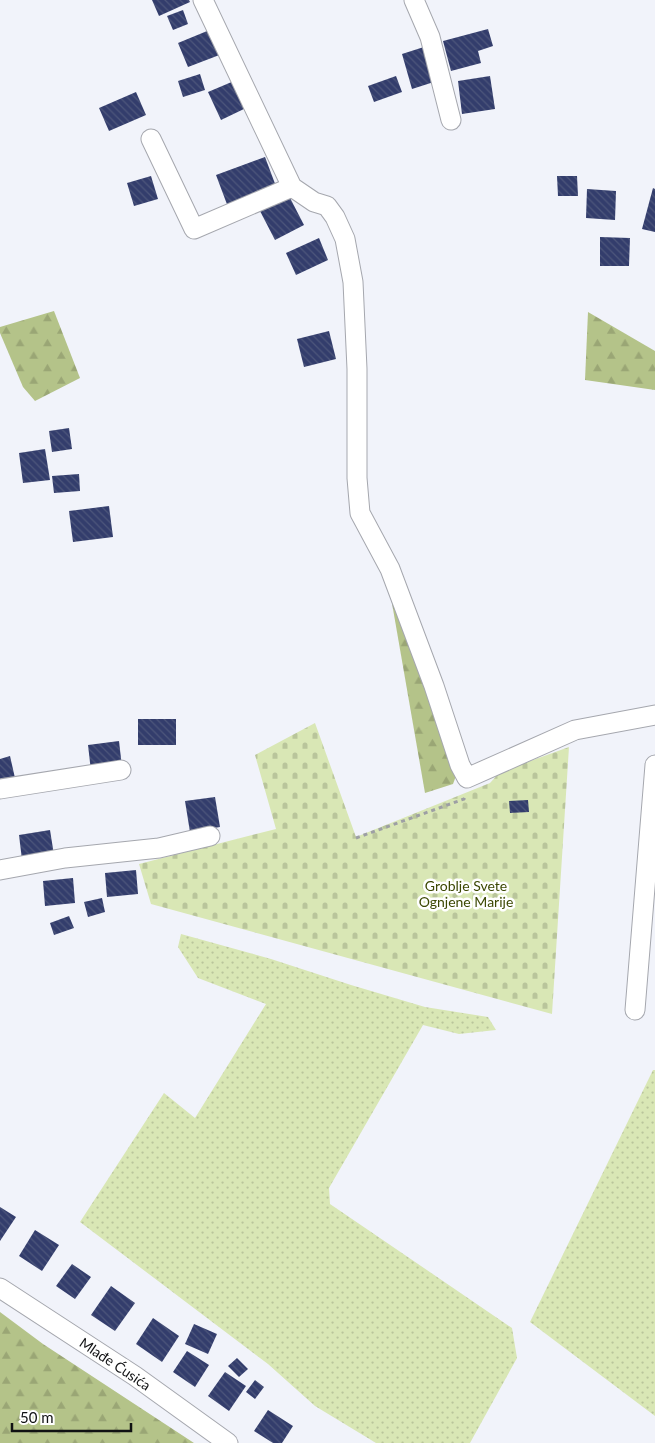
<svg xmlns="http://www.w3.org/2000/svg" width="655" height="1443" viewBox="0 0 655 1443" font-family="Lato,sans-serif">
	<defs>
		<pattern id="grass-dots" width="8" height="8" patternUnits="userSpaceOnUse" patternTransform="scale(1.25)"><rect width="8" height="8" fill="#d9e7b5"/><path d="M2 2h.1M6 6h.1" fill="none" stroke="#b9c59b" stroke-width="1.8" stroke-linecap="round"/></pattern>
		<pattern id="forest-firs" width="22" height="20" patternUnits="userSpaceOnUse" patternTransform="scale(1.25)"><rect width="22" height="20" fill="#b4c389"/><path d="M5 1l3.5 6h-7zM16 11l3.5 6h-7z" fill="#9aa675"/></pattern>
		<pattern id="cemetery-stones" width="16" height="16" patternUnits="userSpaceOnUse" patternTransform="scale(1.25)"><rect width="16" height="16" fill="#d9e7b5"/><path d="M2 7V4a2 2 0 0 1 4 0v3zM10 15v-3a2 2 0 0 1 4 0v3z" fill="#b9c59b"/></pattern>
		<pattern id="building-back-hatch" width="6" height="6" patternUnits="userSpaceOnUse" patternTransform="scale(1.25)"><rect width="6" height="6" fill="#333d6c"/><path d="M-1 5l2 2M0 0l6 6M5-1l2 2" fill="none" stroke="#4d567b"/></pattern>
	</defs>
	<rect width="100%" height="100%" fill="#f1f3fa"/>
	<g fill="url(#grass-dots)">
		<polygon points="181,934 271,959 351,985 425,1007 488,1017 496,1030 459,1034 423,1025 329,1188 330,1204 512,1328 517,1358 470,1443 376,1443 315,1406 268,1364 80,1222 164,1093 195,1118 266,1004 198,978 178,947"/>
		<polygon points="653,1070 655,1070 655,1416 530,1322"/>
	</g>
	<g fill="url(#forest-firs)">
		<polygon points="54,311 80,378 35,401 23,387 0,333 0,327"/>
		<polygon points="588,312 655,351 655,390 585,380"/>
		<polygon points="389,586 460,765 453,784 425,793"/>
		<polygon points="0,1312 43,1344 194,1443 0,1443"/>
	</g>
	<polygon fill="url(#cemetery-stones)" points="315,723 356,837 490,783 500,772 569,747 552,1014 151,904 139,864 276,829 255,755"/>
	<g fill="url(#building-back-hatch)">
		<polygon points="152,0 189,0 190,2 159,16"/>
		<polygon points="183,10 188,24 173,30 167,16"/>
		<polygon points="212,29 222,54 188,67 178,43"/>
		<polygon points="488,29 493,46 478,51 481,63 451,71 443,41"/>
		<polygon points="427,46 437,81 412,89 402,54"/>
		<polygon points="200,74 205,90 183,97 178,81"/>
		<polygon points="396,76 402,92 374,102 368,86"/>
		<polygon points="490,76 495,109 462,114 458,81"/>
		<polygon points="234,81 246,108 221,120 208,92"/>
		<polygon points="136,92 146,115 109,131 99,108"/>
		<polygon points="265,157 277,189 228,207 216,175"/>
		<polygon points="151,176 158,199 134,206 127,183"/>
		<polygon points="557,176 577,176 578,196 558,196"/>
		<polygon points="653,188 655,189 655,232 642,229"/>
		<polygon points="587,189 616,191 615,220 586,218"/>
		<polygon points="289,196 304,225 275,240 260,211"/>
		<polygon points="600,237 630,238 629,266 600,266"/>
		<polygon points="319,238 328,260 296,275 286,253"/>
		<polygon points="329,331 336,359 304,367 297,339"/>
		<polygon points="69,428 72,449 52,452 49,431"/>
		<polygon points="45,449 50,480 23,483 19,453"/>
		<polygon points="79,474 80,491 54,493 52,476"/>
		<polygon points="109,506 113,537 73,542 69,511"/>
		<rect x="138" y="719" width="38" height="26"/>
		<polygon points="119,741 122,767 91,771 88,745"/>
		<polygon points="10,756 15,778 0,782 0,759"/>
		<polygon points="215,797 220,827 190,832 185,801"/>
		<polygon points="528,800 529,812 510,813 509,801"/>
		<polygon points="50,830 54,855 22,860 19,835"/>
		<polygon points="136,870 138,894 107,897 105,873"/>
		<polygon points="73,878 75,903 45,906 43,881"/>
		<polygon points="102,898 105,912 88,917 84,902"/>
		<polygon points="69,916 74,928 54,935 50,923"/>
		<polygon points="0,1207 16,1217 0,1241"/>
		<polygon points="35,1230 59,1245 42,1271 19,1256"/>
		<polygon points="72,1264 91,1277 75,1299 56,1286"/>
		<polygon points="111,1286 135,1303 115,1331 91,1315"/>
		<polygon points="153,1318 179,1336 162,1362 136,1344"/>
		<polygon points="194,1324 217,1334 208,1354 185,1344"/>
		<polygon points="187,1351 209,1365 195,1387 173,1372"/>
		<polygon points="237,1358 248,1369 239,1377 228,1366"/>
		<polygon points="225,1372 246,1386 229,1411 208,1396"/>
		<polygon points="255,1380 264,1387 255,1399 246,1392"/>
		<polygon points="268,1410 293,1426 282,1443 273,1443 254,1431"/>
	</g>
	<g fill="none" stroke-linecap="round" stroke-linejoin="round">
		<g stroke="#a5a7ae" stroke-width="21">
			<g id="minor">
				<polyline points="203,0 292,187 314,202 327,206 335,217 345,239 353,282 357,369 357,478 360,513 390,569 434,686 460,765 467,778 575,730 655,715"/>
				<polyline points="414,0 430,37 451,120"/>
				<polyline points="151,139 194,229 292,187"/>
				<polyline points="0,789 121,770"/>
				<polyline points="0,870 65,858 159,848 210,836"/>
				<polyline points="635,1010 655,765"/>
				<polyline points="0,1288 135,1376 228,1443"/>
			</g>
		</g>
		<polyline stroke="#9d9fa4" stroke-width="3" stroke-dasharray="4 4" stroke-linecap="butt" points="356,838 464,799 466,795"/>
		<use href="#minor" stroke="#fff" stroke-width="19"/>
	</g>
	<g text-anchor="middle" stroke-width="5" stroke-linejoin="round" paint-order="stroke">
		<g font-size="14" fill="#3c4803" stroke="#fff">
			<text x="466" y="891">Groblje Svete<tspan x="466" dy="16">Ognjene Marije</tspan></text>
		</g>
		<g font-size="14" fill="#101113" stroke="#fff">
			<text transform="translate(115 1364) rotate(34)" y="5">Mlađe Ćusića</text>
		</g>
	</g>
	<path d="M12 1423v8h119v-8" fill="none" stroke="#101113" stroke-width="2.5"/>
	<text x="20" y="1423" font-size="15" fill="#101113" stroke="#ffffff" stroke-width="4" paint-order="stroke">50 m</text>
</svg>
